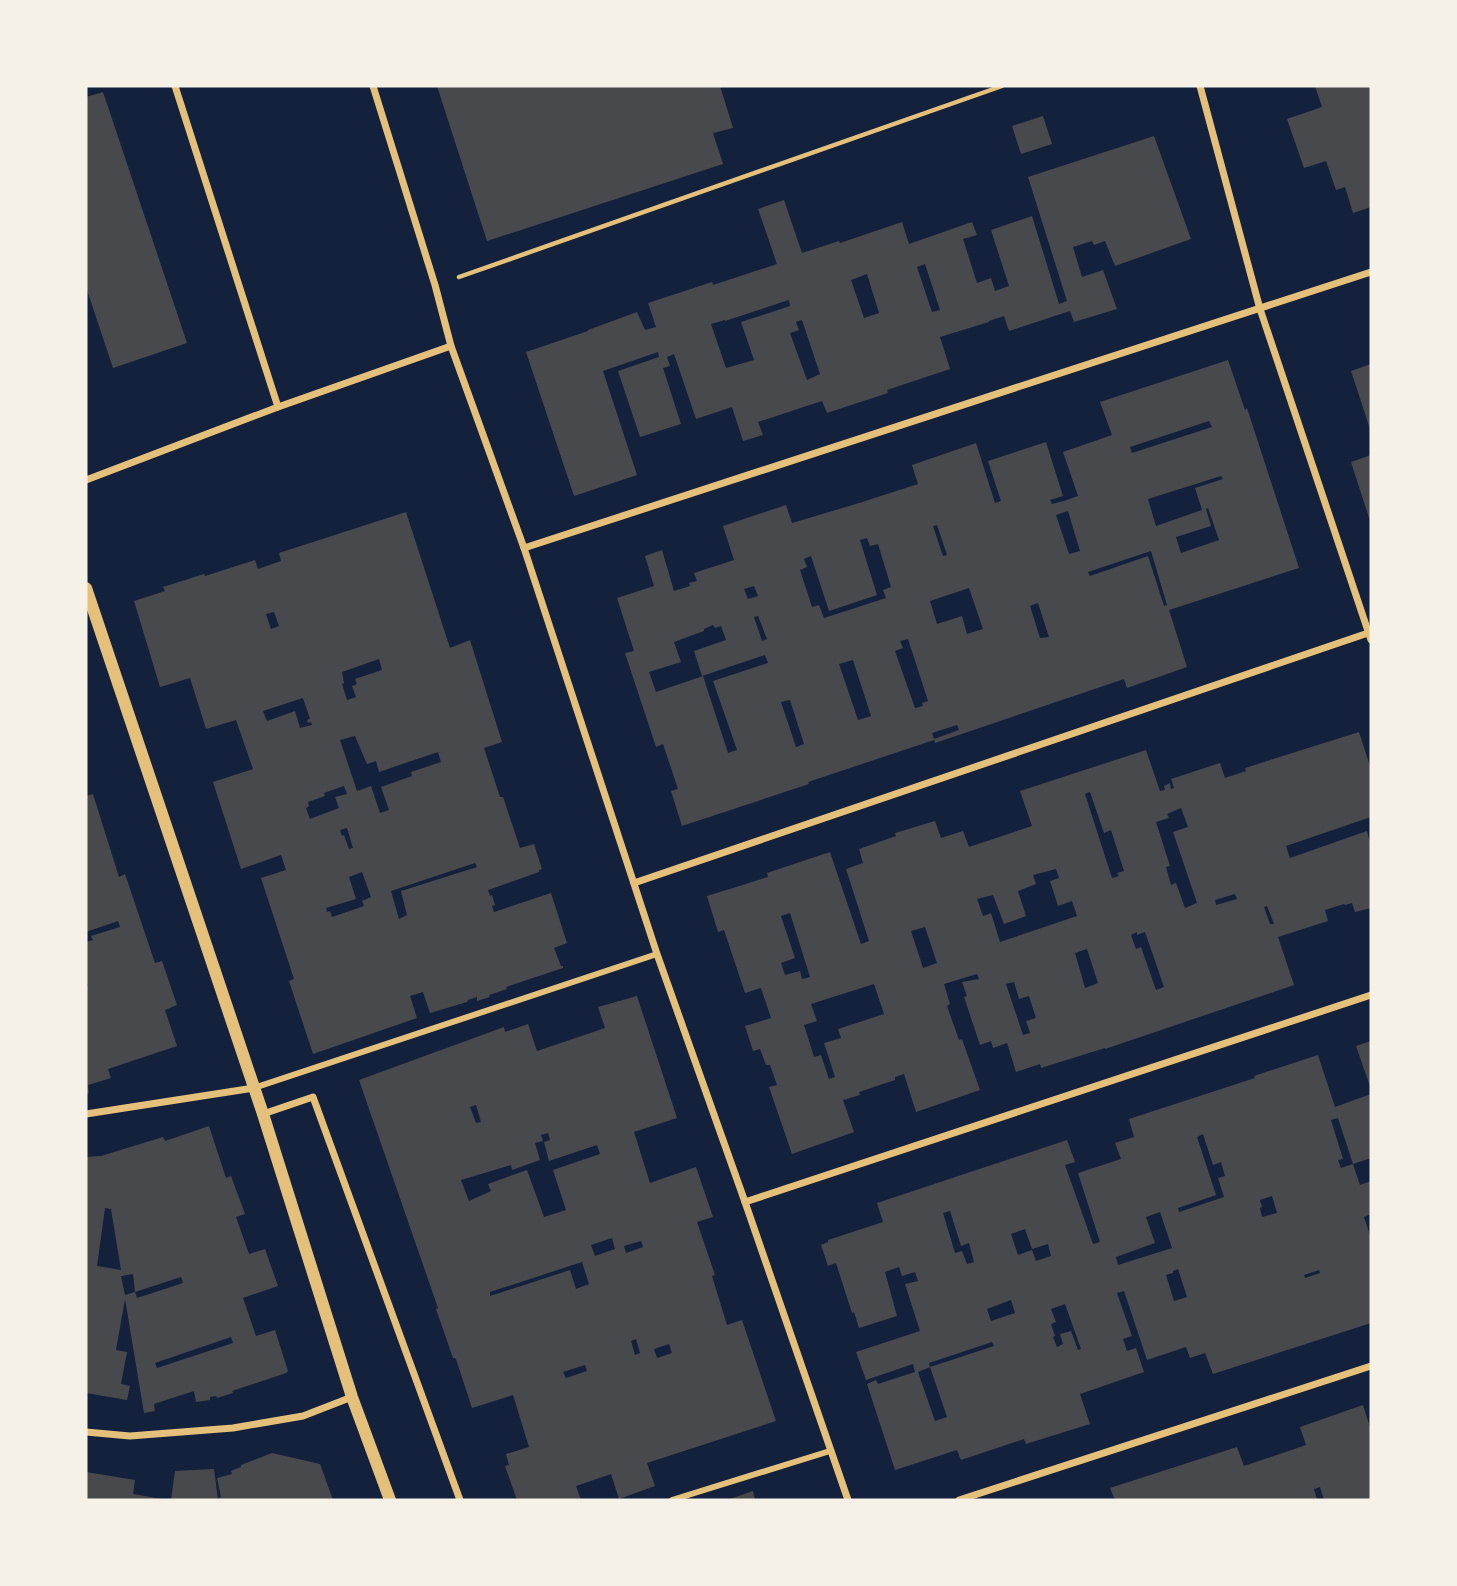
<svg xmlns="http://www.w3.org/2000/svg" width="1457" height="1586" viewBox="0 0 1457 1586" font-family="Karla,sans-serif">
	<rect width="100%" height="100%" fill="#14213d"/>
	<g fill="#48494c" fill-rule="evenodd">
		<polygon points="437,86 720,86 733,128 713,133 723,164 487,241"/>
		<polygon points="1315,86 1371,86 1371,207 1353,213 1345,187 1336,190 1326,161 1304,168 1287,119 1322,107"/>
		<polygon points="103,92 187,343 113,368 86,287 86,97"/>
		<polygon points="1043,116 1052,144 1021,154 1012,126"/>
		<path d="M 1154,136 L 1191,239 L 1115,266 L 1105,241 L 1094,245 L 1092,241 L 1073,247 L 1082,277 L 1103,270 L 1117,309 L 1074,322 L 1070,311 L 1009,331 L 1004,316 L 989,321 L 989,322 L 940,337 L 950,369 L 887,390 L 888,393 L 827,413 L 822,401 L 758,422 L 763,435 L 743,441 L 732,407 L 696,419 L 674,354 L 667,357 L 670,366 L 663,368 L 681,424 L 640,437 L 618,371 L 659,357 L 658,352 L 603,371 L 637,475 L 574,496 L 526,352 L 588,331 L 588,330 L 637,312 L 645,330 L 656,327 L 648,303 L 712,282 L 713,285 L 777,264 L 758,209 L 784,200 L 802,253 L 839,241 L 840,243 L 902,222 L 909,244 L 972,222 L 977,235 L 963,239 L 977,283 L 991,278 L 995,291 L 1009,286 L 991,230 L 1032,216 L 1059,304 L 1067,301 L 1028,177 ZM 925,264 L 940,310 L 932,312 L 917,267 ZM 867,274 L 879,313 L 864,318 L 851,280 ZM 789,300 L 790,306 L 741,322 L 754,360 L 726,368 L 711,324 L 725,320 L 725,321 ZM 802,320 L 820,374 L 807,380 L 790,333 L 799,330 L 796,322 Z"/>
		<path d="M 1228,360 L 1245,410 L 1247,408 L 1299,568 L 1169,610 L 1187,667 L 1127,688 L 1124,679 L 935,743 L 934,740 L 808,782 L 809,784 L 682,826 L 671,791 L 678,789 L 663,744 L 656,747 L 625,653 L 634,651 L 617,598 L 654,586 L 645,556 L 662,550 L 674,591 L 690,586 L 689,583 L 697,581 L 694,573 L 734,560 L 723,526 L 786,505 L 792,523 L 856,504 L 918,484 L 912,465 L 976,443 L 995,503 L 1001,501 L 988,461 L 1046,442 L 1063,496 L 1050,500 L 1052,504 L 1064,501 L 1078,496 L 1063,452 L 1112,435 L 1100,402 ZM 1209,421 L 1212,427 L 1132,453 L 1130,447 ZM 1221,476 L 1223,479 L 1195,488 L 1202,510 L 1156,526 L 1148,499 ZM 1208,508 L 1219,540 L 1181,553 L 1176,537 L 1211,526 L 1206,509 ZM 1068,511 L 1080,551 L 1069,554 L 1056,515 ZM 937,525 L 947,555 L 943,556 L 933,526 ZM 867,538 L 870,546 L 878,544 L 891,587 L 883,590 L 886,598 L 824,618 L 819,605 L 812,607 L 800,570 L 807,567 L 804,559 L 811,556 L 829,611 L 877,595 L 860,540 ZM 1151,551 L 1167,605 L 1164,606 L 1148,556 L 1090,576 L 1088,572 ZM 754,586 L 758,596 L 748,599 L 744,589 ZM 969,588 L 983,629 L 967,634 L 962,616 L 937,624 L 930,601 ZM 1038,603 L 1049,637 L 1040,638 L 1030,606 ZM 758,616 L 767,639 L 762,641 L 754,617 ZM 713,625 L 715,628 L 721,626 L 726,640 L 694,651 L 702,676 L 765,655 L 768,663 L 713,681 L 737,750 L 728,753 L 703,676 L 656,692 L 649,672 L 681,662 L 674,642 L 704,631 L 704,629 ZM 908,639 L 928,701 L 922,703 L 923,706 L 915,708 L 895,651 L 903,648 L 900,641 ZM 853,660 L 871,716 L 858,720 L 839,664 ZM 790,700 L 804,744 L 796,747 L 781,702 ZM 957,725 L 959,730 L 934,739 L 932,733 Z"/>
		<polygon points="1371,364 1371,432 1351,371"/>
		<polygon points="1371,455 1371,524 1351,462"/>
		<path d="M 406,512 L 450,648 L 470,640 L 502,742 L 484,748 L 500,797 L 503,797 L 520,848 L 534,844 L 542,869 L 539,870 L 539,872 L 488,890 L 490,896 L 492,895 L 495,905 L 492,906 L 494,912 L 551,893 L 567,943 L 554,948 L 561,966 L 563,966 L 563,968 L 506,987 L 507,989 L 489,995 L 490,997 L 477,1001 L 477,997 L 468,1000 L 467,1002 L 430,1013 L 423,992 L 410,996 L 417,1018 L 313,1054 L 289,981 L 294,979 L 261,878 L 286,870 L 281,855 L 241,869 L 213,782 L 253,769 L 236,720 L 206,729 L 190,678 L 160,687 L 134,601 L 165,591 L 163,587 L 204,574 L 205,576 L 255,560 L 258,569 L 281,561 L 279,553 ZM 274,612 L 279,626 L 271,629 L 266,614 ZM 379,659 L 382,670 L 355,679 L 357,684 L 352,686 L 356,697 L 347,700 L 342,684 L 344,683 L 342,672 ZM 303,698 L 310,719 L 307,720 L 308,723 L 311,722 L 312,725 L 300,728 L 295,711 L 267,721 L 263,711 ZM 355,736 L 367,764 L 376,761 L 379,772 L 438,752 L 441,762 L 411,772 L 412,776 L 381,787 L 389,810 L 380,813 L 371,786 L 357,791 L 340,740 ZM 344,786 L 347,794 L 335,797 L 339,808 L 310,819 L 306,808 L 309,806 L 308,802 L 325,796 L 324,793 ZM 347,828 L 353,848 L 349,849 L 344,835 L 342,836 L 340,830 ZM 475,863 L 477,867 L 401,891 L 407,915 L 399,919 L 391,891 ZM 362,872 L 371,897 L 362,901 L 364,906 L 332,917 L 330,911 L 327,912 L 326,908 L 356,899 L 349,877 Z"/>
		<path d="M 1359,732 L 1371,769 L 1371,817 L 1286,846 L 1290,858 L 1367,831 L 1371,846 L 1371,908 L 1355,912 L 1352,903 L 1345,905 L 1344,904 L 1325,910 L 1328,921 L 1278,937 L 1294,985 L 1105,1049 L 1105,1048 L 1041,1068 L 1040,1064 L 1016,1072 L 1007,1043 L 993,1048 L 991,1041 L 980,1045 L 964,997 L 967,996 L 962,982 L 979,979 L 977,974 L 944,984 L 950,1004 L 947,1006 L 959,1040 L 962,1039 L 980,1090 L 916,1112 L 904,1074 L 895,1077 L 895,1080 L 859,1092 L 860,1095 L 843,1100 L 854,1132 L 792,1154 L 769,1087 L 777,1085 L 770,1065 L 766,1065 L 760,1049 L 753,1051 L 745,1026 L 771,1018 L 761,988 L 745,993 L 724,930 L 718,932 L 707,896 L 768,877 L 767,873 L 830,852 L 861,944 L 869,941 L 846,869 L 863,863 L 859,849 L 896,836 L 895,833 L 935,821 L 941,838 L 963,831 L 969,847 L 1032,826 L 1020,791 L 1146,750 L 1160,791 L 1165,790 L 1164,786 L 1170,783 L 1171,789 L 1174,788 L 1171,779 L 1220,763 L 1225,778 L 1246,771 L 1245,768 ZM 1090,792 L 1104,833 L 1111,830 L 1124,871 L 1117,873 L 1119,876 L 1112,878 L 1085,794 ZM 1181,808 L 1188,827 L 1173,832 L 1197,903 L 1185,908 L 1176,883 L 1171,885 L 1166,867 L 1170,866 L 1156,822 L 1169,818 L 1167,814 ZM 1056,869 L 1059,878 L 1050,881 L 1058,906 L 1072,901 L 1077,916 L 1000,942 L 991,913 L 983,916 L 977,899 L 993,895 L 1004,924 L 1026,916 L 1018,891 L 1036,884 L 1033,875 ZM 1235,894 L 1237,899 L 1216,905 L 1215,900 ZM 1267,906 L 1274,924 L 1270,924 L 1264,907 ZM 790,913 L 810,977 L 802,979 L 800,971 L 785,975 L 781,963 L 795,958 L 781,916 ZM 925,927 L 937,963 L 923,968 L 911,931 ZM 1137,932 L 1137,935 L 1145,932 L 1164,987 L 1156,990 L 1141,947 L 1136,949 L 1131,935 ZM 1087,949 L 1098,983 L 1085,988 L 1075,953 ZM 1014,982 L 1019,999 L 1029,996 L 1036,1018 L 1026,1021 L 1030,1033 L 1023,1035 L 1006,984 ZM 874,984 L 884,1014 L 838,1029 L 841,1038 L 824,1043 L 835,1077 L 829,1079 L 821,1055 L 814,1057 L 804,1025 L 817,1021 L 811,1004 Z"/>
		<polygon points="93,794 119,877 125,874 155,963 162,961 177,1005 165,1010 177,1046 108,1069 111,1078 88,1085 89,1093 86,1094 86,986 88,985 86,981 86,942 93,940 91,936 120,927 118,921 86,932 86,796"/>
		<path d="M 637,996 L 677,1118 L 634,1132 L 650,1183 L 696,1167 L 713,1217 L 697,1222 L 715,1275 L 712,1276 L 727,1325 L 742,1320 L 776,1421 L 647,1463 L 655,1486 L 619,1499 L 611,1474 L 576,1486 L 581,1500 L 517,1500 L 505,1466 L 509,1465 L 506,1454 L 529,1447 L 513,1395 L 472,1408 L 456,1359 L 455,1358 L 453,1358 L 436,1309 L 438,1308 L 359,1080 L 504,1027 L 505,1032 L 528,1024 L 537,1051 L 605,1028 L 598,1007 ZM 476,1105 L 481,1122 L 476,1123 L 470,1107 ZM 548,1133 L 550,1140 L 544,1142 L 549,1161 L 597,1145 L 600,1154 L 553,1170 L 566,1210 L 544,1217 L 527,1170 L 488,1184 L 491,1191 L 469,1201 L 461,1180 L 511,1165 L 512,1170 L 540,1160 L 535,1143 L 543,1141 L 541,1135 ZM 612,1238 L 615,1249 L 595,1256 L 591,1245 ZM 641,1241 L 643,1247 L 626,1253 L 624,1246 ZM 582,1262 L 589,1284 L 576,1289 L 570,1270 L 490,1296 L 490,1292 ZM 636,1339 L 640,1353 L 635,1355 L 631,1341 ZM 669,1344 L 672,1353 L 657,1358 L 654,1349 ZM 585,1365 L 587,1371 L 566,1378 L 563,1372 Z"/>
		<polygon points="1371,1041 1371,1089 1356,1046"/>
		<path d="M 1318,1055 L 1335,1107 L 1371,1094 L 1371,1158 L 1353,1164 L 1338,1118 L 1331,1120 L 1343,1159 L 1338,1160 L 1341,1168 L 1353,1164 L 1360,1185 L 1371,1181 L 1371,1214 L 1364,1217 L 1371,1238 L 1371,1323 L 1213,1374 L 1205,1353 L 1190,1358 L 1186,1347 L 1147,1360 L 1124,1291 L 1117,1293 L 1132,1336 L 1123,1339 L 1127,1351 L 1136,1348 L 1144,1372 L 1080,1394 L 1090,1424 L 1026,1444 L 1024,1439 L 961,1460 L 957,1450 L 895,1470 L 867,1384 L 876,1380 L 878,1384 L 915,1372 L 913,1364 L 866,1380 L 856,1352 L 920,1331 L 905,1284 L 918,1281 L 915,1272 L 902,1276 L 899,1267 L 885,1272 L 897,1316 L 859,1328 L 854,1312 L 852,1313 L 836,1263 L 828,1266 L 821,1245 L 828,1242 L 828,1240 L 883,1222 L 877,1203 L 1067,1140 L 1075,1162 L 1065,1165 L 1093,1244 L 1100,1242 L 1078,1173 L 1121,1159 L 1115,1143 L 1134,1137 L 1129,1119 L 1255,1078 L 1254,1076 ZM 1203,1134 L 1213,1165 L 1221,1162 L 1225,1176 L 1218,1178 L 1224,1197 L 1179,1212 L 1178,1208 L 1216,1195 L 1197,1137 ZM 1272,1196 L 1277,1213 L 1262,1217 L 1260,1208 L 1262,1207 L 1260,1200 ZM 950,1211 L 961,1246 L 969,1243 L 974,1262 L 967,1264 L 962,1251 L 955,1253 L 943,1213 ZM 1160,1212 L 1172,1248 L 1118,1265 L 1116,1257 L 1155,1243 L 1146,1217 ZM 1025,1229 L 1032,1249 L 1048,1244 L 1051,1256 L 1036,1261 L 1032,1250 L 1018,1255 L 1011,1234 ZM 1178,1269 L 1187,1297 L 1174,1301 L 1166,1275 L 1173,1273 L 1173,1271 ZM 1319,1270 L 1320,1273 L 1305,1278 L 1304,1275 ZM 1011,1300 L 1015,1313 L 991,1321 L 987,1309 ZM 1065,1304 L 1081,1349 L 1078,1350 L 1071,1331 L 1060,1334 L 1063,1344 L 1057,1347 L 1053,1337 L 1055,1336 L 1051,1324 L 1056,1322 L 1051,1309 ZM 992,1342 L 994,1346 L 930,1367 L 947,1417 L 935,1421 L 918,1372 L 930,1367 L 929,1363 Z"/>
		<path d="M 209,1126 L 226,1178 L 231,1176 L 245,1214 L 236,1217 L 249,1254 L 265,1249 L 278,1286 L 243,1298 L 256,1336 L 275,1330 L 288,1371 L 286,1373 L 232,1391 L 233,1393 L 217,1398 L 216,1396 L 210,1397 L 210,1400 L 196,1402 L 194,1391 L 154,1404 L 155,1411 L 144,1413 L 125,1299 L 116,1350 L 127,1352 L 121,1384 L 130,1386 L 127,1400 L 86,1393 L 86,1157 L 101,1156 L 163,1137 L 165,1141 ZM 105,1208 L 111,1209 L 121,1270 L 97,1266 ZM 133,1274 L 135,1292 L 181,1277 L 183,1283 L 137,1298 L 135,1292 L 125,1295 L 121,1276 ZM 231,1337 L 233,1343 L 157,1368 L 155,1363 Z"/>
		<polygon points="1363,1405 1371,1430 1371,1500 1324,1500 1320,1487 1314,1489 1317,1500 1115,1500 1110,1488 1237,1447 1244,1466 1306,1445 1300,1427"/>
		<polygon points="272,1453 320,1464 333,1500 219,1500 219,1498 221,1497 217,1478 232,1474 231,1471 241,1467 241,1465"/>
		<polygon points="214,1469 218,1500 171,1500 175,1471"/>
		<polygon points="86,1472 135,1480 133,1494 162,1499 162,1500 86,1500"/>
		<polygon points="753,1491 755,1500 727,1500"/>
	</g>
	<g fill="none" stroke-linecap="round" stroke-linejoin="round">
		<polyline stroke="#e5c07b" stroke-width="4.5" points="459,277 1002,86"/>
		<g stroke="#e5c07b" stroke-width="6">
			<polyline points="254,1088 657,954"/>
			<polyline points="672,1500 830,1451"/>
		</g>
		<g stroke="#e5c07b" stroke-width="7">
			<polyline points="175,86 278,407"/>
			<polyline points="373,86 435,285 451,346 524,548 657,954 745,1202 848,1500"/>
			<polyline points="1200,86 1260,309 1371,640"/>
			<polyline points="86,480 278,407 451,346"/>
			<polyline points="524,548 1371,272"/>
			<polyline points="634,883 1371,632"/>
			<polyline points="86,1114 254,1088"/>
			<polyline points="263,1114 313,1097 460,1500"/>
			<polyline points="745,1202 1371,995"/>
			<polyline points="86,1432 130,1436 233,1428 303,1416 352,1397"/>
			<polyline points="959,1500 1371,1366"/>
		</g>
		<polyline stroke="#e5c07b" stroke-width="12" points="86,588 263,1114 352,1397 390,1500"/>
	</g>
	<rect width="1457" height="1586" fill="none" stroke="#f6f1e7" stroke-width="175"/>
</svg>
